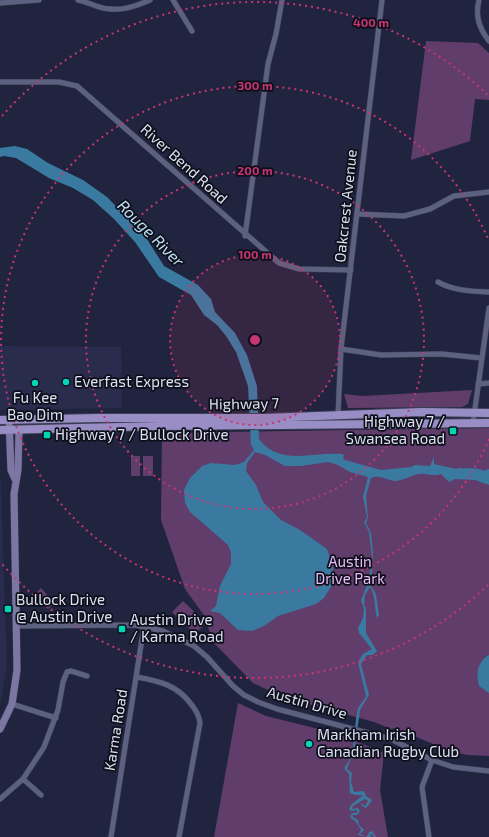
<svg xmlns="http://www.w3.org/2000/svg" width="489" height="837" viewBox="0 0 489 837" font-family="'Exo 2',sans-serif">
	<rect width="100%" height="100%" fill="#21243e"/>
	<g fill="#292c4d">
		<polygon points="0,346 121,347 122,408 0,410"/>
		<polygon points="0,465 7,663 0,705"/>
	</g>
	<g fill="#613d6b">
		<polygon points="426,41 478,43 489,53 489,100 475,99 470,141 411,160"/>
		<polygon points="472,390 468,404 462,407 348,408 344,394 362,396"/>
		<polygon points="489,428 489,756 467,755 450,751 395,728 391,729 374,722 283,697 253,683 214,643 203,614 185,589 161,520 162,433"/>
		<rect x="131" y="456" width="9" height="20"/>
		<rect x="143" y="456" width="10" height="20"/>
		<polygon points="41,588 55,603 48,609 34,595"/>
		<polygon points="183,601 206,623 195,634 172,612"/>
		<polygon points="238,703 266,716 339,734 384,753 380,790 388,837 214,837"/>
	</g>
	<g fill="#3a7aa1">
		<path d="M 15,146 L 27,149 L 48,163 L 83,180 L 107,197 L 145,236 L 164,266 L 198,285 L 211,299 L 215,312 L 235,333 L 247,355 L 257,386 L 259,439 C 279,466 312,452 341,454 L 344,455 L 343,458 L 345,460 L 381,470 L 411,467 L 415,465 L 430,466 L 434,457 L 434,464 L 456,469 L 458,468 C 467,469 477,467 484,471 L 489,469 L 489,485 L 475,480 L 455,479 L 449,482 L 441,474 C 433,477 427,473 419,474 C 412,475 402,481 395,481 C 387,480 379,474 371,478 L 366,496 L 368,517 L 366,523 L 371,533 L 373,553 L 371,586 L 376,594 L 379,615 L 377,618 C 374,607 376,597 370,587 L 365,595 L 364,606 L 366,607 L 366,633 L 377,651 L 373,655 L 367,655 L 361,664 L 369,695 L 360,710 L 355,747 L 347,769 L 352,773 L 351,782 L 354,792 L 364,791 L 366,796 L 372,800 L 368,806 L 365,808 L 361,805 L 363,803 L 363,805 L 365,806 L 368,801 L 365,799 L 353,806 L 352,809 L 358,808 L 360,811 L 357,815 L 352,815 L 353,817 L 358,820 L 359,825 L 364,830 L 360,834 L 367,837 L 369,832 L 372,831 L 376,837 L 374,837 L 372,834 L 370,834 L 371,837 L 363,836 L 358,835 L 361,830 L 356,822 L 350,817 L 352,813 L 357,813 L 357,810 L 351,811 L 349,809 L 351,805 L 363,795 L 355,795 L 350,793 L 349,774 L 344,768 C 357,754 353,727 358,709 C 359,705 364,701 366,696 L 358,662 L 363,654 L 372,649 L 359,633 L 358,628 L 363,618 L 364,609 L 361,600 L 369,580 L 372,557 L 369,532 L 364,522 L 367,517 L 363,497 L 368,477 L 350,472 L 338,465 L 328,462 L 301,466 L 285,466 L 265,455 L 255,452 L 247,463 L 246,471 L 256,485 L 263,502 L 281,520 L 300,530 L 327,549 L 333,567 L 332,585 L 324,598 L 316,604 L 278,616 L 264,626 L 252,631 L 238,630 L 220,613 L 210,611 L 216,606 L 220,586 L 231,564 L 231,552 L 228,545 L 190,512 L 185,503 L 184,490 L 190,478 L 202,466 L 211,463 L 235,465 L 244,462 L 254,450 L 251,445 L 248,386 L 236,352 L 226,336 L 217,325 L 204,315 L 191,295 L 159,277 L 135,242 L 114,219 L 93,200 L 73,188 L 49,178 L 16,158 L 4,156 L 0,157 L 0,148 Z"/>
		<path d="M 489,655 L 489,693 L 479,686 C 476,673 477,662 489,655 Z"/>
	</g>
	<g fill="none" stroke-linecap="round" stroke-linejoin="round">
		<g stroke="#3d3f55" stroke-width="6">
			<g id="street">
				<path d="M 78,0 C 84,1 90,4 96,6 C 115,13 132,8 150,0"/>
				<polyline points="173,0 192,31"/>
				<path d="M 479,0 C 475,16 479,28 489,41"/>
				<polyline points="0,3 39,0"/>
				<polyline points="0,82 59,82 77,86 279,263 299,269 351,270"/>
				<polyline points="357,214 404,216 430,209 454,196 489,192"/>
				<polyline points="245,236 268,64 276,34 282,0"/>
				<path d="M 438,282 C 454,291 471,291 489,292"/>
				<polyline points="341,349 381,355 442,354 481,358"/>
				<polyline points="478,384 489,383"/>
				<polyline points="338,415 341,349 382,0"/>
				<polyline points="473,423 489,308"/>
				<polyline points="17,626 135,625 163,631 194,646 207,657 233,686 244,695 258,702 277,709 391,739 432,760 453,767 489,771"/>
				<path d="M 137,677 C 159,681 177,685 191,704 C 196,710 199,715 200,723 L 179,837"/>
				<polyline points="12,704 56,718"/>
				<polyline points="23,779 41,795"/>
				<polyline points="0,799 23,779 44,747 58,710 63,682 67,672 71,671 87,676"/>
				<polyline points="111,837 144,626"/>
				<polyline points="429,837 422,787 432,760"/>
			</g>
		</g>
		<g stroke="#3d3f55" stroke-width="8">
			<g id="secondary">
				<polyline points="9,420 11,470 15,479"/>
				<polyline points="0,729 12,704 17,670 14,494 18,470 19,430"/>
			</g>
		</g>
		<g stroke="#3d3f55" stroke-width="10">
			<g id="primary">
				<polyline points="0,420 97,418 265,418 421,412 489,413"/>
				<polyline points="0,430 159,426 489,423"/>
			</g>
		</g>
		<use href="#street" stroke="#5d6180" stroke-width="5"/>
		<use href="#secondary" stroke="#7b77a2" stroke-width="7"/>
		<use href="#primary" stroke="#988dc4" stroke-width="8"/>
	</g>
	<circle cx="255" cy="340" r="85" fill="#c63672" fill-opacity=".12"/>
	<g fill="none" stroke="#c63672" stroke-width="2" stroke-dasharray="2 4">
		<circle cx="255" cy="340" r="85"/>
		<circle cx="255" cy="340" r="169"/>
		<path d="M489 439A254 254 0 1 1 489 241"/>
		<path d="M488 585A338 338 0 0 1 2 564M2 116A338 338 0 0 1 488 95"/>
	</g>
	<g fill="#01d5b6" stroke="#0d0f1a" stroke-width="1.5">
		<circle cx="66" cy="382" r="4"/>
		<circle cx="35" cy="383" r="4"/>
		<rect x="449" y="427" width="8" height="8" rx="2"/>
		<rect x="43" y="431" width="8" height="8" rx="2"/>
		<rect x="4" y="605" width="8" height="8" rx="2"/>
		<rect x="118" y="625" width="8" height="8" rx="2"/>
		<circle cx="309" cy="744" r="4"/>
	</g>
	<g text-anchor="middle" stroke-width="3.5" stroke-linejoin="round" paint-order="stroke">
		<g font-size="15" fill="#dde0f1" stroke="#0d0f1a">
			<text transform="translate(184 164) rotate(42)" y="5">River Bend Road</text>
			<text transform="translate(346 206) rotate(-84)" y="5">Oakcrest Avenue</text>
			<text transform="translate(244 404) rotate(-1)" y="5">Highway 7</text>
			<text transform="translate(307 703) rotate(16)" y="5">Austin Drive</text>
			<text transform="translate(116 730) rotate(-81)" y="5">Karma Road</text>
		</g>
		<g font-size="15" fill="#dde0f1" stroke="#0d0f1a" text-anchor="start">
			<text x="74" y="387">Everfast Express</text>
			<text x="35" y="403" text-anchor="middle">Fu Kee<tspan x="35" dy="17">Bao Dim</tspan></text>
			<text x="445" y="427" text-anchor="end">Highway 7 /<tspan x="445" dy="17">Swansea Road</tspan></text>
			<text x="55" y="440">Highway 7 / Bullock Drive</text>
			<text x="16" y="605">Bullock Drive<tspan x="16" dy="17">@ Austin Drive</tspan></text>
			<text x="130" y="625">Austin Drive<tspan x="130" dy="17">/ Karma Road</tspan></text>
			<text x="317" y="740">Markham Irish<tspan x="317" dy="17">Canadian Rugby Club</tspan></text>
		</g>
		<g font-size="15" fill="#eabdf9" stroke="#0d0f1a">
			<text x="350" y="567">Austin<tspan x="350" dy="17">Drive Park</tspan></text>
		</g>
		<g font-size="16" font-style="italic" fill="#bfe1f7" stroke="#0d0f1a">
			<text transform="translate(151 233) rotate(45)" y="6">Rouge River</text>
		</g>
	</g>
	<circle cx="255" cy="340" r="6" fill="#c63672" stroke="#0d0f1a" stroke-width="2"/>
	<g font-size="12" text-anchor="middle" font-weight="bold" fill="#c63672" stroke="#0d0f1a" stroke-width="3.5" stroke-linejoin="round" paint-order="stroke">
		<text x="371" y="27">400 m</text>
		<text x="255" y="90">300 m</text>
		<text x="255" y="175">200 m</text>
		<text x="255" y="259">100 m</text>
	</g>
</svg>
